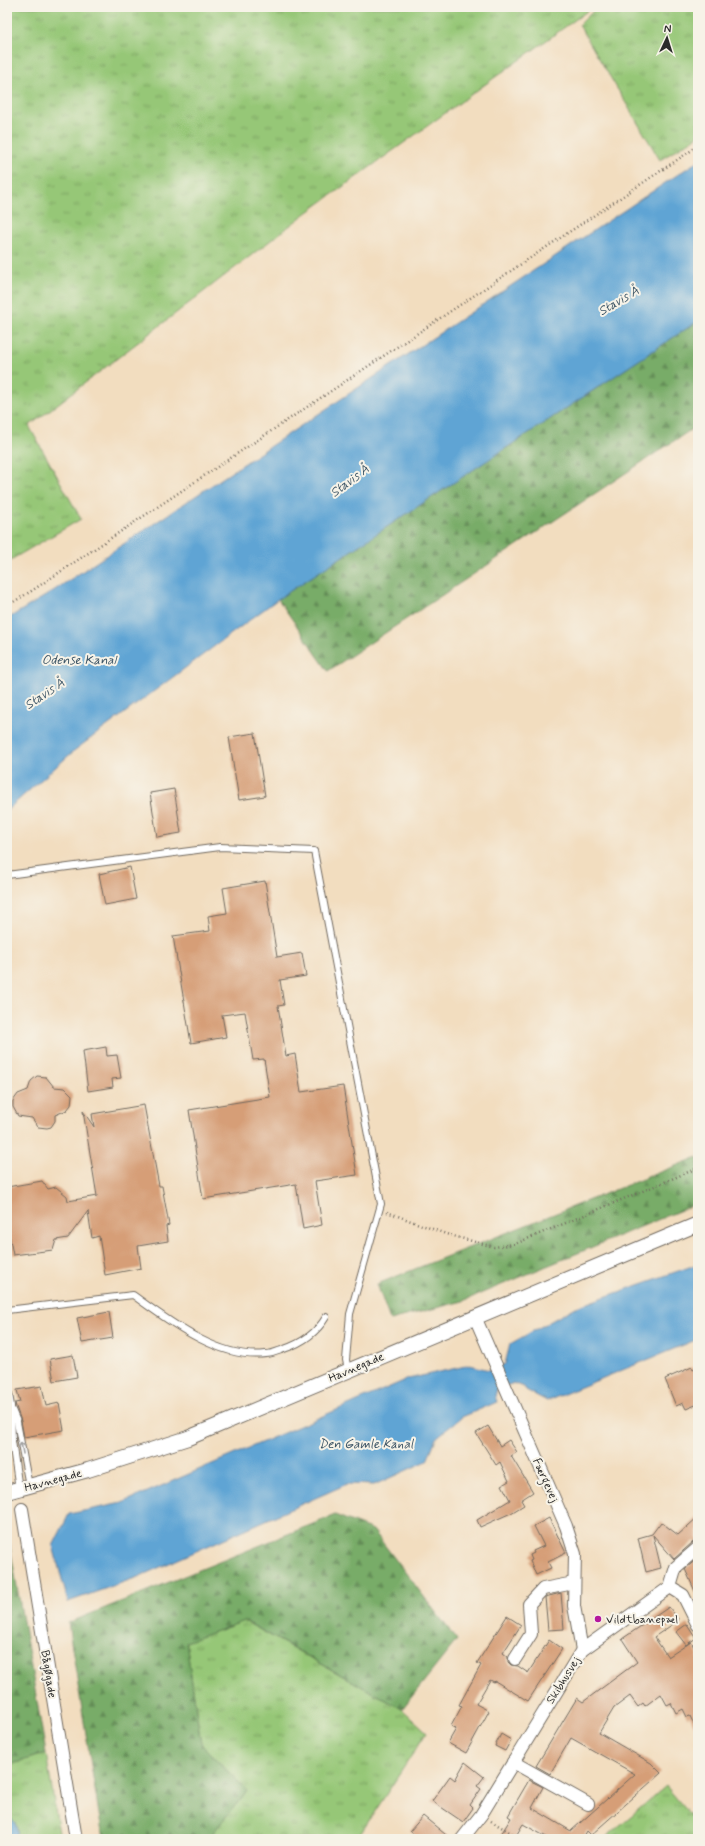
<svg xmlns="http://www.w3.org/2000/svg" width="705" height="1846" viewBox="0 0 705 1846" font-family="Mynerve,sans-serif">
	<defs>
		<pattern id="grass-tufts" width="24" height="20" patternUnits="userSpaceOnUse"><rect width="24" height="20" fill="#96c777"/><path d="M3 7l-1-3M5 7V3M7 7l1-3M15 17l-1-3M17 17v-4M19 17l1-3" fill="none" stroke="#7ba262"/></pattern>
		<pattern id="forest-firs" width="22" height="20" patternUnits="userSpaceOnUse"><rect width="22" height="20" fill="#78ac68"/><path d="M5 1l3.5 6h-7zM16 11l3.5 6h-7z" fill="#638c56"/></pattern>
	</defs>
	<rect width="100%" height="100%" fill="#f7f3e8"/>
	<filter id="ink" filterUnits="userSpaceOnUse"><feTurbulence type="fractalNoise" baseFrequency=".025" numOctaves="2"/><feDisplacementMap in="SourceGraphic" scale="8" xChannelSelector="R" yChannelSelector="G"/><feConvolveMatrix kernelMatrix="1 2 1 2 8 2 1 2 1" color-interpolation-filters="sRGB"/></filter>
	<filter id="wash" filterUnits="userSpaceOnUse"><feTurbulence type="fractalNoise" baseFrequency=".012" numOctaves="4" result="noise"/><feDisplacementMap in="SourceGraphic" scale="16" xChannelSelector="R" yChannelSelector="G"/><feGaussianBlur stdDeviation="0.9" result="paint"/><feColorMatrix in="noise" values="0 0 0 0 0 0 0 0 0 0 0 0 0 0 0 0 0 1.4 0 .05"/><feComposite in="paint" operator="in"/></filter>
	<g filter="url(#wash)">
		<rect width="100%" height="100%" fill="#f2ddbf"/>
		<g fill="url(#grass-tufts)" stroke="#607951">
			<polygon points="7,7 589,7 590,9 305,214 29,426 81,519 7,562"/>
			<polygon points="597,7 698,7 698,136 660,160 579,25"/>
			<polygon points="244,1621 402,1709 427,1732 357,1839 208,1839 247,1791 201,1744 186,1642"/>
			<path d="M 46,1753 L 60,1839 L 18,1839 C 17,1829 17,1820 7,1817 L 7,1766 Z"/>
			<polygon points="666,1786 698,1824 698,1839 604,1839"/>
		</g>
		<g fill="url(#forest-firs)" stroke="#526c4a">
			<polygon points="698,321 698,425 328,671 278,599"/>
			<polygon points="698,1157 698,1203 463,1301 390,1320 377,1284"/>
			<polygon points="335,1515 373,1530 457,1640 402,1709 245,1621 186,1642 201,1744 247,1791 208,1839 103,1839 68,1623"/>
			<polygon points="7,1529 46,1753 7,1766"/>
		</g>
		<g fill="#5fa4d4" stroke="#456880">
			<polygon points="698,161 698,321 278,599 75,750 7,810 7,619 47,595"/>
			<polygon points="698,1264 698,1339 547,1401 526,1390 524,1387 514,1383 497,1389 495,1396 497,1402 462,1417 436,1438 427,1461 374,1485 347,1484 138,1577 68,1602 53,1546 69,1514 122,1503 408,1379 470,1365 489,1370 505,1364 510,1344 576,1307"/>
			<path d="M 7,1817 C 17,1820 17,1829 18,1839 L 7,1839 Z"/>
		</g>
		<g id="blocks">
			<g fill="#d69e77">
				<polygon points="255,733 265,796 239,800 229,737"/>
				<polygon points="174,789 181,833 157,837 150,793"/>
				<polygon points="130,867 136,899 105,905 99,874"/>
				<polygon points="265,881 277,957 302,953 306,976 280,980 284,1005 278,1006 286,1056 295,1054 301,1092 343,1086 357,1175 315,1181 322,1225 303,1229 296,1184 203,1199 189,1110 270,1097 264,1059 253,1060 245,1012 222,1015 226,1037 191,1043 173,936 210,931 208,916 227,913 223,888"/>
				<polygon points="106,1047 107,1056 117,1055 121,1078 112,1079 113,1087 88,1091 83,1051"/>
				<polygon points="37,1076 46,1077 54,1087 65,1088 72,1095 71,1105 67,1110 55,1115 55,1121 51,1127 47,1128 38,1127 32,1118 18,1116 13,1107 13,1101 18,1094 28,1090 31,1081"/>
				<polygon points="144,1105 159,1186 162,1186 169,1225 166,1226 168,1241 138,1246 141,1268 105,1275 99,1236 92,1238 88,1211 68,1238 56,1240 53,1250 13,1255 7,1223 7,1187 42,1181 48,1189 56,1187 67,1196 68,1201 97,1196 83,1111 94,1127 92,1114"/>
				<polygon points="109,1312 113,1338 82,1343 77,1318"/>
				<polygon points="73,1355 77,1377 54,1381 50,1359"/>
				<polygon points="692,1367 693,1370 698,1367 698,1404 686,1409 683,1403 676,1406 665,1379"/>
				<polygon points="42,1386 46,1406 59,1403 64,1430 24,1437 21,1421 16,1407 15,1403 20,1402 17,1390"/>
				<polygon points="488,1426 500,1446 509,1440 517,1452 511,1456 533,1492 521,1500 524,1505 511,1513 480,1527 477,1520 510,1500 502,1485 509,1481 500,1462 496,1465 476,1433"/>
				<polygon points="698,1517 698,1541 693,1542 674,1559 653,1535 661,1568 646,1572 638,1538 652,1534 661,1522 678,1535"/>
				<polygon points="549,1518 566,1553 548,1562 551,1568 536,1575 530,1561 532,1560 530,1555 534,1553 533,1551 544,1546 534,1526"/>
				<polygon points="698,1558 698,1598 685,1569"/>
				<polygon points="561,1593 564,1629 548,1630 545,1597"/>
				<polygon points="669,1607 679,1620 654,1637 668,1657 691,1642 698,1654 698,1733 690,1716 687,1717 683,1709 676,1713 671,1703 667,1705 661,1694 645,1706 643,1703 638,1707 630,1696 614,1708 599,1733 651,1763 661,1773 591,1835 587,1831 583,1838 585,1839 550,1839 523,1824 514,1839 498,1839 511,1818 508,1816 529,1780 543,1787 532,1808 571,1831 635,1774 571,1738 550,1774 536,1766 577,1698 583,1702 637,1662 622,1639"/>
				<polygon points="507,1616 521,1625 503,1653 508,1657 508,1662 511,1665 518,1666 528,1673 549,1640 562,1649 528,1701 495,1681 494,1682 490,1680 476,1704 489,1711 466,1753 448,1743 456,1729 451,1726 462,1706 459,1705 481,1665 477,1663"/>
				<polygon points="687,1624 696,1638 686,1645 676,1632"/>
				<polygon points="501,1734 511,1740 505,1751 495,1746"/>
				<polygon points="465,1762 484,1777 477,1786 481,1789 470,1805 473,1808 463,1822 432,1801 450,1776 455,1780"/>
				<polygon points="423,1816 451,1839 419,1839 410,1831"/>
			</g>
		</g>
	</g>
	<g filter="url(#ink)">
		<use href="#blocks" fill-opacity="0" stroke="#71695f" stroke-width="1"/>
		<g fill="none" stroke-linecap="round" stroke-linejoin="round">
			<g stroke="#71695f" stroke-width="8">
				<g id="service">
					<polyline points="7,875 220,847 314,851 381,1204 350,1314 346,1360 348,1370"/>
					<path d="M 7,1310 L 133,1295 C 169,1321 219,1360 266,1354 C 272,1354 278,1351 284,1349 C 302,1343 316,1334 326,1317"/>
					<polyline points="7,1382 11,1406 12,1441 19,1489"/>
					<polyline points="12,1410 17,1422 29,1486"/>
				</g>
			</g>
			<g stroke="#71695f" stroke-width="14">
				<g id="minor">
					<polyline points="475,1317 566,1526 575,1554 574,1606 582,1650"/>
					<polyline points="22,1509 76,1839"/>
					<polyline points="670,1587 683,1595 698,1625"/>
					<polyline points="515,1659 531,1634 529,1604 543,1589 574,1583"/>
					<polyline points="513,1762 588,1804"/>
					<polyline points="462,1839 481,1815 582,1650 670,1587 676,1567 698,1548"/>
				</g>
			</g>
			<g stroke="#71695f" stroke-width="16">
				<polyline id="tertiary" points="7,1492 88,1470 188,1438 698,1224"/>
			</g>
			<g stroke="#71695f" stroke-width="2.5" stroke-dasharray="1 3" stroke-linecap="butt">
				<polyline points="7,606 33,590 698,146"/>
				<polyline points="387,1212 446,1234 494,1247 515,1244 698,1168"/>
				<polyline points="491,1821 521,1839"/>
			</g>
			<use href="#service" stroke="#fff" stroke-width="6"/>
			<use href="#minor" stroke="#fff" stroke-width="12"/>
			<use href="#tertiary" stroke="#fff" stroke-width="14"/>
		</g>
		<defs><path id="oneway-shaft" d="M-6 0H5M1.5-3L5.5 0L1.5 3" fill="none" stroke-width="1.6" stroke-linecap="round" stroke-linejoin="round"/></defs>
		<use stroke="#a0a0a0" href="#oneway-shaft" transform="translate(22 1448) rotate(-100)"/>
	</g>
	<circle fill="#b5179e" stroke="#f7f3e8" stroke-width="1.5" cx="598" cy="1619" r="4"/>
	<g text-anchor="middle" stroke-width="4" stroke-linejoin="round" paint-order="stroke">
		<g font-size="12" fill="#2b2b2b" stroke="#f7f3e8">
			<text transform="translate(356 1367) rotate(-23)" y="4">Havnegade</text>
			<text transform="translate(53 1480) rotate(-15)" y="4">Havnegade</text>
			<text transform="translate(546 1480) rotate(66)" y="4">Færgevej</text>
			<text transform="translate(49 1674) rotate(81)" y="4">Bågøgade</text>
			<text transform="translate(563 1680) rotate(-58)" y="4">Skibhusvej</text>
		</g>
		<g font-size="12" fill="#2b2b2b" stroke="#f7f3e8" text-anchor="start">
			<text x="606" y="1623">Vildtbanepæl</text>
		</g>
		<g font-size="13" font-style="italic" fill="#3d5566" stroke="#f7f3e8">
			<text transform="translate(618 300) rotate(-31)" y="5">Stavis Å</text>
			<text transform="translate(349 480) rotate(-37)" y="5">Stavis Å</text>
			<text x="79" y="664">Odense Kanal</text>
			<text transform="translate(44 693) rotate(-34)" y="5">Stavis Å</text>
			<text x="366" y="1448">Den Gamle Kanal</text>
		</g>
	</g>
	<rect width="705" height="1846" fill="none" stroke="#f7f3e8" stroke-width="24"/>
	<g transform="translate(667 38) rotate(4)" stroke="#f7f3e8" stroke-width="3" paint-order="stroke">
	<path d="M0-3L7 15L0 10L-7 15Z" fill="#2b2b2b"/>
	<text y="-6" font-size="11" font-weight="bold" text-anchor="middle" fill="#2b2b2b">N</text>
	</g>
</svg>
